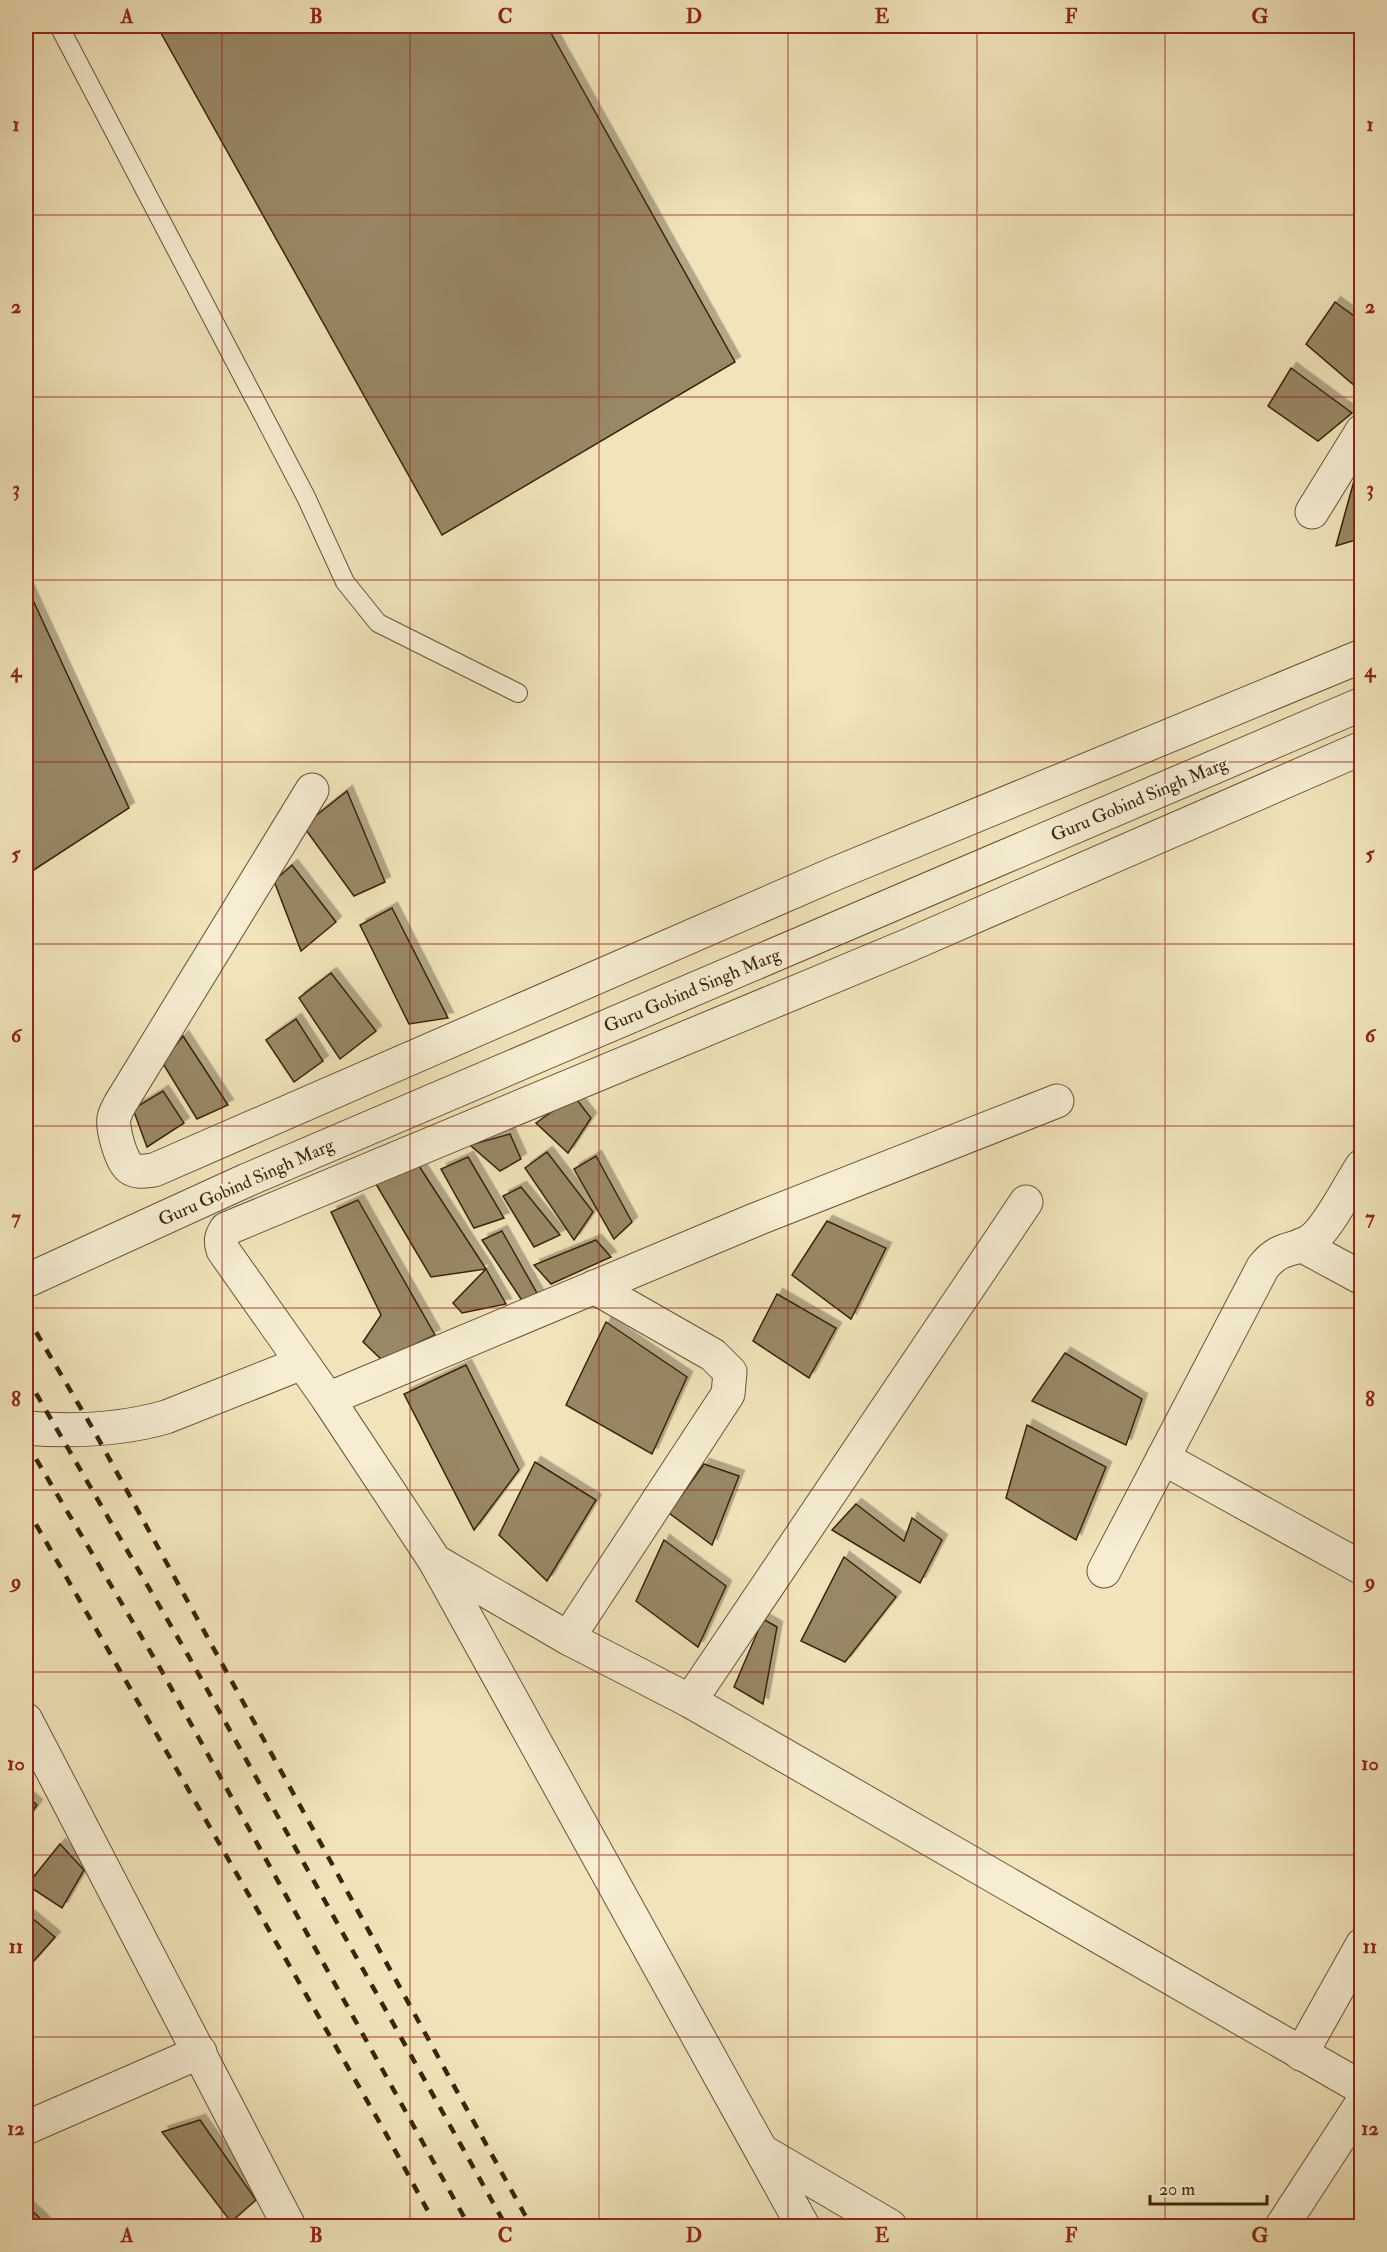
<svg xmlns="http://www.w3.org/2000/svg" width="1387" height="2252" viewBox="0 0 1387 2252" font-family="'IM FELL Double Pica',serif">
	<defs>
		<filter id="shadow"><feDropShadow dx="5.5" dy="-5.5" stdDeviation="0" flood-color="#0004"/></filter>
	</defs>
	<rect width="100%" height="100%" fill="#f1e4ba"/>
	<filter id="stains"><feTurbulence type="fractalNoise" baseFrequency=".00333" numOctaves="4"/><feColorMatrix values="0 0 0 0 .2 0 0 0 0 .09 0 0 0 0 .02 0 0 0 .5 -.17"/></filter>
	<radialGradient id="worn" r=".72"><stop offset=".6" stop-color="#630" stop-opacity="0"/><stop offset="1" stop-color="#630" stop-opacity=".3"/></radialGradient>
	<g fill="#986" stroke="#3a240b" stroke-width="1.5" filter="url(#shadow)">
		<polygon points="157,26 547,26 735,362 442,535"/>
		<polygon points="1335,302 1362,322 1362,392 1306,344"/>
		<polygon points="1291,368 1352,413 1318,441 1268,406"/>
		<polygon points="1362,469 1362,538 1336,546 1357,470"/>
		<polygon points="26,585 129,808 26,875"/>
		<polygon points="347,791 385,882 354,896 303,826"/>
		<polygon points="292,865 336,922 301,951 274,881"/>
		<polygon points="392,908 448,1018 409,1024 360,925"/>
		<polygon points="331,973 376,1031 340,1059 299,998"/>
		<polygon points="296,1019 323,1061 294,1082 266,1040"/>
		<polygon points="183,1036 228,1105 197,1119 162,1062"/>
		<polygon points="163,1091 184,1123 147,1147 133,1109"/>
		<polygon points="574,1096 591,1118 568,1153 536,1123"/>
		<polygon points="510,1134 521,1159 500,1171 470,1145"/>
		<polygon points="547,1152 593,1212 574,1240 525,1168"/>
		<polygon points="596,1156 632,1222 614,1239 574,1169"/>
		<polygon points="468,1157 504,1218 474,1228 441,1169"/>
		<polygon points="419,1166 486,1269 431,1277 376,1184"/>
		<polygon points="521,1187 560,1235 534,1247 503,1196"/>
		<polygon points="358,1200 435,1335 382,1360 363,1342 381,1315 331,1212"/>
		<polygon points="827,1221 886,1248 851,1319 792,1275"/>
		<polygon points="502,1231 538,1295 523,1302 482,1240"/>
		<polygon points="596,1240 611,1257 551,1284 534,1265"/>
		<polygon points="486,1269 506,1304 462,1313 453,1303"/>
		<polygon points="777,1294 836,1328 809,1378 753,1341"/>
		<polygon points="606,1322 687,1377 652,1454 566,1405"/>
		<polygon points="1065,1353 1142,1399 1126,1445 1032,1401"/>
		<polygon points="466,1365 519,1470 474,1530 404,1394"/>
		<polygon points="1027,1425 1106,1467 1076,1540 1006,1498"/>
		<polygon points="535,1462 596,1500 547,1581 499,1535"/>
		<polygon points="704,1464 739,1476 712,1545 669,1513"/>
		<polygon points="856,1504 904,1541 912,1518 942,1540 920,1583 832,1530"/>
		<polygon points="664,1540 726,1586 698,1647 636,1601"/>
		<polygon points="844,1557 896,1597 845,1662 801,1641"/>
		<polygon points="763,1619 777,1627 763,1704 734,1687"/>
		<polygon points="26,1795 37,1805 26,1820"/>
		<polygon points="60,1844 84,1870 62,1908 27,1885"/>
		<polygon points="26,1913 55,1937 33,1962 26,1956"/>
		<polygon points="200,2120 256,2200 231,2222 162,2132"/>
		<polygon points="26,2205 44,2222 37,2226 26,2226"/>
	</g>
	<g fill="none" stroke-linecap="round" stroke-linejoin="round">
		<g stroke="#685437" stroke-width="20">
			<polyline id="service" points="59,26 306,497 345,582 378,623 518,693"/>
		</g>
		<g stroke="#685437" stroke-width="35">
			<g id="minor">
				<polyline points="1312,512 1362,431"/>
				<path d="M 1362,748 L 909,945 L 226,1229 C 221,1237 220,1241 223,1250 L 328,1399 L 435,1561 L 568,1638 L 690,1701 L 1362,2088"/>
				<path d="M 312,790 L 120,1104 C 118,1108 115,1113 114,1118 C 112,1128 121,1162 130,1168 C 137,1173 146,1171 154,1170 L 834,874 L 1362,656"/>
				<polyline points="1301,1245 1362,1278"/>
				<polyline points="328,1399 757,1219 1057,1101"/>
				<path d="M 26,1428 C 73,1432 120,1430 166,1417 L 302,1363"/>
				<polyline points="1163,1458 1362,1568"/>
				<polyline points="435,1561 803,2226"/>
				<path d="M 1104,1571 L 1263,1267 C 1282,1243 1298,1253 1315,1237 C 1330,1224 1350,1184 1362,1166"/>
				<polyline points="568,1638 728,1394 730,1372 713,1355 594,1287"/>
				<polyline points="690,1701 1026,1202"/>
				<polyline points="26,1720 289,2226"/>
				<polyline points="1301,2054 1362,1945"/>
				<polyline points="26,2128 200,2052"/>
				<polyline points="762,2151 890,2226"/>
				<polyline points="1282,2226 1362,2103"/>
			</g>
		</g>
		<g stroke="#685437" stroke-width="35">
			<polyline id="tertiary" points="26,1281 247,1180 1362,704"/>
		</g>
		<use href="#service" stroke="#f6edd2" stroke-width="18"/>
		<use href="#minor" stroke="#f6edd2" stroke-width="33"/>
		<use href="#tertiary" stroke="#f6edd2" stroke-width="33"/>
		<g stroke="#3a240b" stroke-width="4.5" stroke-dasharray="10 10" stroke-linecap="butt">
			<polyline points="26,1315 93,1429 531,2226"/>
			<polyline points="26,1376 189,1657 506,2226"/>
			<polyline points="26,1442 160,1668 469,2226"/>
			<polyline points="26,1507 385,2132 436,2226"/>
		</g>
	</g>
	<path fill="none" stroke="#8f2418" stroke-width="1.5" stroke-opacity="0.55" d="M 222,26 L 222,2226M 410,26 L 410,2226M 599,26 L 599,2226M 788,26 L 788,2226M 977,26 L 977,2226M 1165,26 L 1165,2226M 26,215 L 1362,215M 26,397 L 1362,397M 26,580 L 1362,580M 26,762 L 1362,762M 26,944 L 1362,944M 26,1126 L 1362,1126M 26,1308 L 1362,1308M 26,1490 L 1362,1490M 26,1672 L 1362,1672M 26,1855 L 1362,1855M 26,2037 L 1362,2037"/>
	<g text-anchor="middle" stroke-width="4.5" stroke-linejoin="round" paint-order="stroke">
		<g font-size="18" fill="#3a240b" stroke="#f6edd2">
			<text transform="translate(1139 799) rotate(-23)" y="6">Guru Gobind Singh Marg</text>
			<text transform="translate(692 990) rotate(-23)" y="6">Guru Gobind Singh Marg</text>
			<text transform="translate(246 1182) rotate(-24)" y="6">Guru Gobind Singh Marg</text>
		</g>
	</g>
	<rect width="1387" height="2252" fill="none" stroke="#f1e4ba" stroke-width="66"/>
	<path d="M1150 2195v9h117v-9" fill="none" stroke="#3a240b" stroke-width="3"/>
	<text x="1159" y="2195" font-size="18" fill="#3a240b" stroke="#f6edd2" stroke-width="4.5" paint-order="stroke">20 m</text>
	<rect x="33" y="33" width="1321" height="2186" fill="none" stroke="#8f2418" stroke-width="2"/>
	<g font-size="20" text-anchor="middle" font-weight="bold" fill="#8f2418">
		<text x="127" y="23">A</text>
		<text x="316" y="23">B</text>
		<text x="505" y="23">C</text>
		<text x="694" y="23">D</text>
		<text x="882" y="23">E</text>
		<text x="1071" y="23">F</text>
		<text x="1260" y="23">G</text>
		<text x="16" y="131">1</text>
		<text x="1370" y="131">1</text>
		<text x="16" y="313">2</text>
		<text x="1370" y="313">2</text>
		<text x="16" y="495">3</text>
		<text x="1370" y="495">3</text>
		<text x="16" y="677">4</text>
		<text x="1370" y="677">4</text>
		<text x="16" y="860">5</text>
		<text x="1370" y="860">5</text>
		<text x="16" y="1042">6</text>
		<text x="1370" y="1042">6</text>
		<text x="16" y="1224">7</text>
		<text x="1370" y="1224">7</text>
		<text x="16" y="1406">8</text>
		<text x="1370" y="1406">8</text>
		<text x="16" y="1588">9</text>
		<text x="1370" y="1588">9</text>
		<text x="16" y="1770">10</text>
		<text x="1370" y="1770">10</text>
		<text x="16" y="1953">11</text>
		<text x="1370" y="1953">11</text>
		<text x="16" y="2135">12</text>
		<text x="1370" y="2135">12</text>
		<text x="127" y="2242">A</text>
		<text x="316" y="2242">B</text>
		<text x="505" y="2242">C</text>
		<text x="694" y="2242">D</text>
		<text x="882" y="2242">E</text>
		<text x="1071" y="2242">F</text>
		<text x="1260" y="2242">G</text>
	</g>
	<rect width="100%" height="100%" filter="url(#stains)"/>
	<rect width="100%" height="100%" fill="url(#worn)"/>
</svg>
